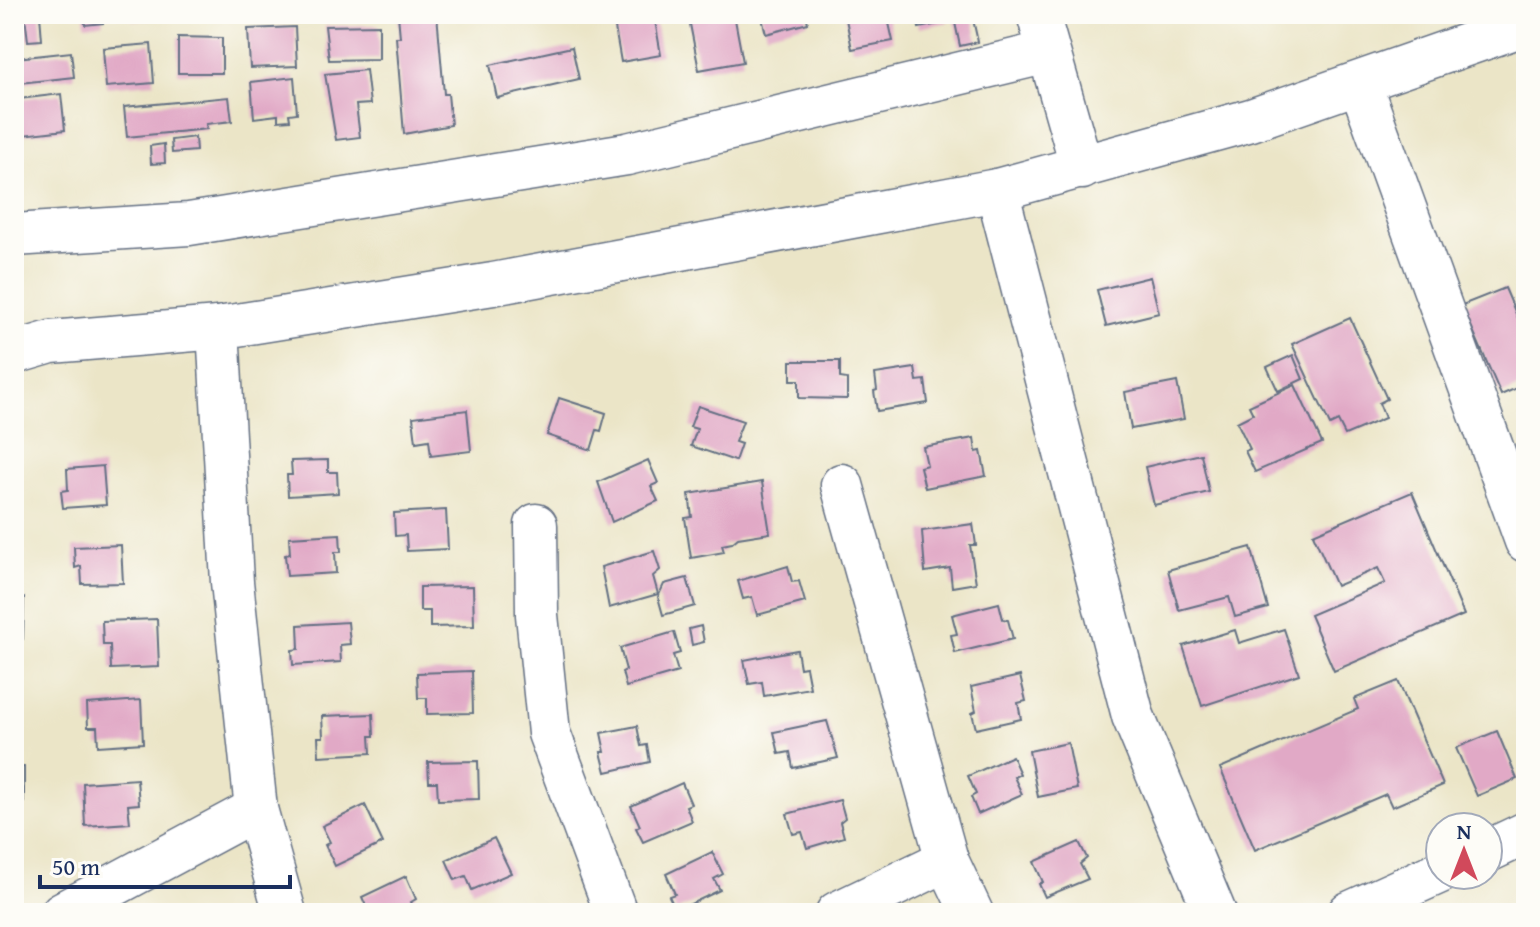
<svg xmlns="http://www.w3.org/2000/svg" width="1540" height="927" viewBox="0 0 1540 927" font-family="'Gentium Book Plus',serif">
	<rect width="100%" height="100%" fill="#fdfcf7"/>
	<filter id="ink" filterUnits="userSpaceOnUse"><feTurbulence type="fractalNoise" baseFrequency=".0125" numOctaves="2"/><feDisplacementMap in="SourceGraphic" scale="16" xChannelSelector="R" yChannelSelector="G"/><feConvolveMatrix kernelMatrix="1 2 1 2 8 2 1 2 1" color-interpolation-filters="sRGB"/></filter>
	<filter id="wash" filterUnits="userSpaceOnUse"><feTurbulence type="fractalNoise" baseFrequency=".006" numOctaves="4" result="noise"/><feDisplacementMap in="SourceGraphic" scale="32" xChannelSelector="R" yChannelSelector="G"/><feGaussianBlur stdDeviation="1.8" result="paint"/><feColorMatrix in="noise" values="0 0 0 0 0 0 0 0 0 0 0 0 0 0 0 0 0 1.4 0 .05"/><feComposite in="paint" operator="in"/></filter>
	<g filter="url(#wash)">
		<rect width="100%" height="100%" fill="#ebe5c7"/>
		<g id="blocks">
			<g fill="#e1a9c6">
				<polygon points="84,14 102,14 103,23 85,25"/>
				<polygon points="133,14 181,14 182,17 133,21"/>
				<polygon points="437,14 444,94 448,94 451,125 404,134 396,37 400,37 398,15"/>
				<polygon points="688,14 734,14 743,62 699,70"/>
				<polygon points="761,14 806,14 808,23 766,34"/>
				<polygon points="845,14 887,14 893,41 852,49"/>
				<polygon points="916,14 947,14 948,22 919,28"/>
				<polygon points="40,15 42,40 28,41 25,16"/>
				<polygon points="654,15 661,55 621,62 614,22"/>
				<polygon points="972,15 978,42 960,46 954,18"/>
				<polygon points="379,25 379,59 329,60 325,26"/>
				<polygon points="295,27 297,66 250,68 248,29"/>
				<polygon points="178,37 222,38 222,73 178,73"/>
				<polygon points="151,44 154,83 106,87 103,48"/>
				<polygon points="572,47 579,79 497,98 490,65"/>
				<polygon points="71,52 74,77 20,83 17,58"/>
				<polygon points="366,70 370,104 356,105 360,137 336,140 325,74"/>
				<polygon points="294,77 297,113 289,114 290,120 278,121 278,115 254,118 251,82"/>
				<polygon points="61,94 65,130 23,135 19,99"/>
				<polygon points="229,97 232,121 206,124 207,129 127,137 124,107"/>
				<polygon points="195,137 196,151 172,153 171,140"/>
				<polygon points="164,144 165,163 151,164 150,146"/>
				<polygon points="1150,277 1159,313 1106,326 1097,290"/>
				<polygon points="1505,288 1526,337 1526,384 1501,395 1462,305"/>
				<polygon points="1350,318 1387,399 1379,403 1385,418 1345,435 1338,421 1330,425 1292,344"/>
				<polygon points="1293,355 1303,379 1278,391 1267,367"/>
				<polygon points="791,361 840,361 840,378 847,379 847,399 799,398 799,380 791,380"/>
				<polygon points="915,368 917,381 925,380 928,403 877,411 874,391 877,390 875,374"/>
				<polygon points="1177,382 1184,419 1131,429 1125,392"/>
				<polygon points="1295,385 1322,443 1255,472 1245,451 1250,449 1237,422 1253,414 1249,406"/>
				<polygon points="559,398 606,413 601,431 597,430 591,450 547,435"/>
				<polygon points="698,406 743,421 735,442 741,444 735,461 691,446 697,429 690,427"/>
				<polygon points="467,410 471,451 431,456 429,440 416,442 413,417"/>
				<polygon points="974,438 976,452 981,451 986,476 925,488 920,467 927,465 923,447"/>
				<polygon points="1201,454 1209,492 1154,505 1145,467"/>
				<polygon points="328,460 328,472 337,472 338,493 288,496 287,475 292,475 291,461"/>
				<polygon points="648,460 658,483 651,486 658,501 612,522 598,482"/>
				<polygon points="103,466 106,505 63,508 61,491 68,490 67,469"/>
				<polygon points="762,482 770,533 738,538 732,543 722,545 724,552 691,558 685,518 692,517 689,494"/>
				<polygon points="1412,492 1464,615 1334,671 1310,615 1385,583 1378,568 1336,586 1313,534"/>
				<polygon points="446,510 448,549 407,551 406,535 395,536 394,513"/>
				<polygon points="973,524 976,545 970,545 976,583 952,587 950,568 925,572 922,531"/>
				<polygon points="340,534 341,552 335,552 336,573 287,576 285,555 290,554 289,537"/>
				<polygon points="121,545 123,583 82,584 81,566 75,568 74,547"/>
				<polygon points="1251,547 1268,608 1235,617 1229,597 1179,610 1168,570"/>
				<polygon points="654,551 660,570 653,576 658,594 609,608 601,567"/>
				<polygon points="788,566 792,582 799,581 805,602 757,615 752,597 743,599 738,581"/>
				<polygon points="687,578 695,606 663,615 658,597 664,584"/>
				<polygon points="473,586 474,626 430,627 430,611 420,611 420,587"/>
				<polygon points="14,597 24,598 23,639 14,639"/>
				<polygon points="999,603 1003,619 1008,620 1013,639 955,653 951,635 957,634 952,615"/>
				<polygon points="157,619 159,667 111,669 110,645 103,645 102,621"/>
				<polygon points="348,622 350,644 340,645 341,662 293,665 292,650 299,649 298,625"/>
				<polygon points="701,626 704,642 692,645 689,629"/>
				<polygon points="1284,629 1299,674 1202,706 1183,646 1235,630 1239,643"/>
				<polygon points="674,632 680,653 673,655 678,672 626,687 622,672 626,670 620,648"/>
				<polygon points="797,650 800,668 806,667 810,688 764,696 762,682 749,684 744,660"/>
				<polygon points="472,671 473,713 427,714 427,698 418,698 417,673"/>
				<polygon points="1020,676 1026,701 1018,703 1021,719 976,729 972,713 976,711 971,687"/>
				<polygon points="1398,681 1443,785 1392,807 1386,794 1255,850 1220,768 1358,709 1354,699"/>
				<polygon points="141,700 143,743 98,746 97,727 88,727 87,704"/>
				<polygon points="373,714 374,736 370,736 371,753 319,756 318,737 323,737 322,716"/>
				<polygon points="827,721 838,758 793,768 790,752 779,754 774,732"/>
				<polygon points="637,726 641,746 647,745 650,762 606,772 601,752 605,752 601,733"/>
				<polygon points="1497,731 1517,779 1477,796 1456,748"/>
				<polygon points="1068,743 1077,789 1038,797 1029,751"/>
				<polygon points="1012,756 1020,774 1014,777 1022,794 978,814 971,797 976,794 968,776"/>
				<polygon points="478,761 479,799 438,800 437,782 429,782 428,762"/>
				<rect x="14" y="767" width="10" height="40"/>
				<polygon points="137,779 139,804 128,805 130,823 85,826 83,783"/>
				<polygon points="682,783 691,804 686,806 692,821 643,842 636,828 640,826 631,806"/>
				<polygon points="840,800 845,818 840,822 844,837 807,848 802,832 793,834 787,814"/>
				<polygon points="365,805 383,843 335,866 325,845 330,842 322,826"/>
				<polygon points="494,838 511,873 472,890 466,876 455,880 446,860"/>
				<polygon points="1079,842 1087,858 1080,864 1088,879 1045,897 1039,884 1043,882 1034,862"/>
				<polygon points="712,852 723,874 714,879 720,890 676,911 669,896 675,894 666,874"/>
				<polygon points="406,876 416,899 411,902 417,913 369,913 362,897"/>
			</g>
		</g>
	</g>
	<g filter="url(#ink)">
		<use href="#blocks" fill-opacity="0" stroke="#646f83" stroke-width="2"/>
		<g fill="none" stroke-linecap="round" stroke-linejoin="round">
			<g stroke="#646f83" stroke-width="45">
				<g id="minor">
					<polyline points="1038,14 1082,168"/>
					<polyline points="1360,84 1526,541"/>
					<polyline points="997,190 1133,716 1215,913"/>
					<polyline points="14,235 189,224 627,154 1048,52"/>
					<polyline points="218,328 232,582 256,809 285,913"/>
					<polyline points="14,353 51,342 218,328 493,284 997,190 1251,120 1526,24"/>
					<polyline points="842,485 947,860 972,913"/>
					<polyline points="536,525 537,615 549,733 616,913"/>
					<polyline points="1488,851 1526,833"/>
					<polyline points="62,913 256,809"/>
					<polyline points="837,913 947,860"/>
					<polyline points="1349,913 1440,872"/>
				</g>
			</g>
			<use href="#minor" stroke="#fff" stroke-width="42"/>
		</g>
	</g>
	<rect width="1540" height="927" fill="none" stroke="#fdfcf7" stroke-width="48"/>
	<g transform="translate(1464 851)"><circle r="38" fill="#fdfcf7" stroke="#a3aaba" stroke-width="2"/>
	<path d="M0-6L14 30L0 20L-14 30Z" fill="#d1495b"/>
	<text y="-12" font-size="22" font-weight="bold" text-anchor="middle" fill="#1b2f5e">N</text>
	</g>
	<path d="M40 875v12h250v-12" fill="none" stroke="#1b2f5e" stroke-width="4"/>
	<text x="52" y="875" font-size="24" fill="#1b2f5e" stroke="#fdfcf7" stroke-width="6" paint-order="stroke">50 m</text>
</svg>
